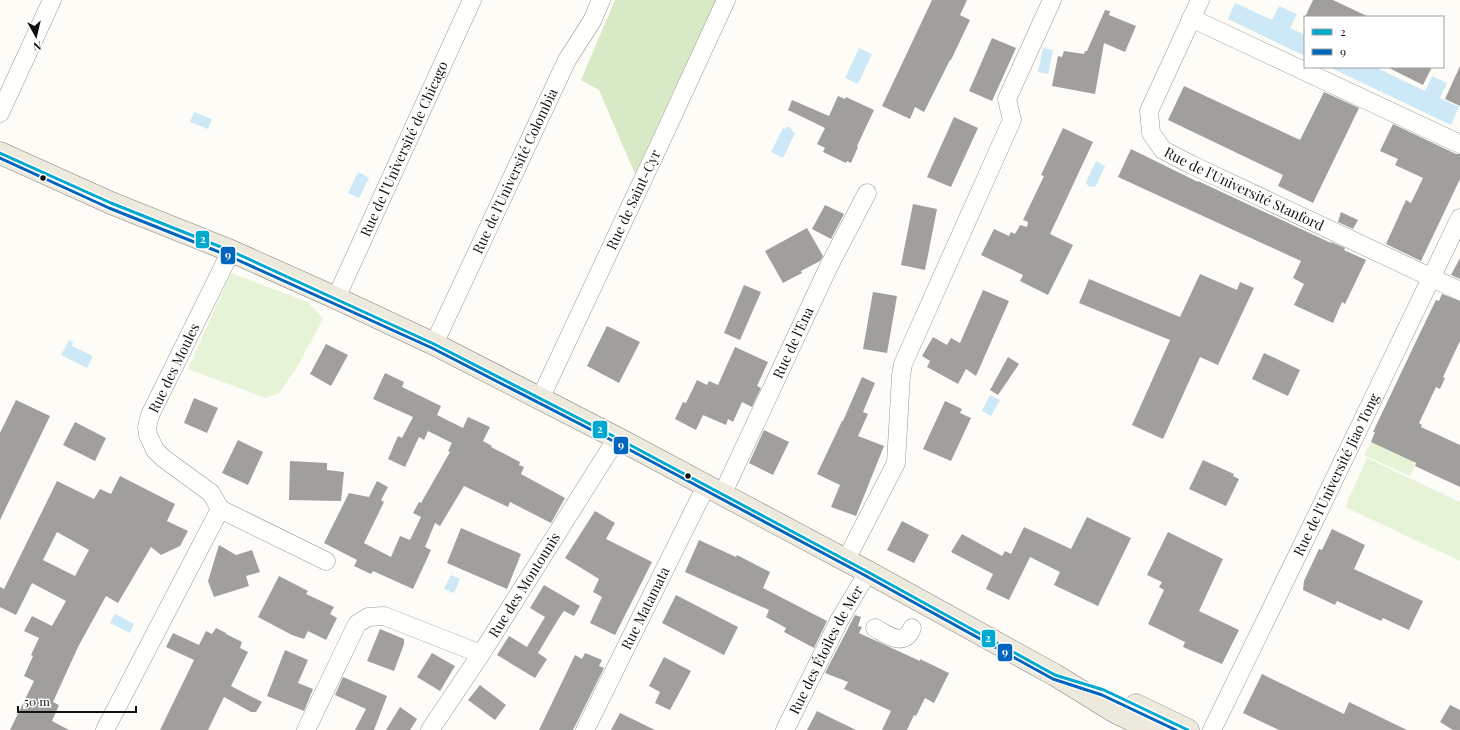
<svg xmlns="http://www.w3.org/2000/svg" width="1460" height="730" viewBox="0 0 1460 730" font-family="'Playfair Display',serif">
	<rect width="100%" height="100%" fill="#fdfcf7"/>
	<g fill="#e7f3d7">
		<polygon points="231,273 308,302 323,319 296,369 279,393 266,398 188,369"/>
		<polygon points="1371,442 1412,461 1415,466 1410,476 1364,455"/>
		<polygon points="1367,458 1460,502 1460,561 1345,507"/>
	</g>
	<polygon fill="#d8eac5" points="615,0 716,0 635,174 599,90 581,80"/>
	<g fill="#cde8f7">
		<polygon points="1235,3 1272,20 1279,6 1297,14 1290,28 1305,35 1305,56 1228,19"/>
		<polygon points="859,48 872,54 858,84 845,78"/>
		<polygon points="1043,48 1053,50 1048,74 1038,72"/>
		<polygon points="1329,67 1375,67 1425,91 1432,76 1447,83 1440,98 1459,107 1451,125"/>
		<polygon points="194,112 212,119 208,129 190,122"/>
		<polygon points="787,127 790,127 792,131 795,133 783,158 771,152 783,128 786,129"/>
		<polygon points="1096,161 1105,166 1096,186 1092,187 1088,186 1086,182"/>
		<polygon points="358,172 369,178 359,198 348,193"/>
		<polygon points="69,340 73,342 72,346 93,356 87,368 61,355"/>
		<polygon points="990,395 1000,400 991,416 982,411"/>
		<polygon points="451,575 460,579 454,593 444,589"/>
		<polygon points="115,614 134,624 130,633 110,623"/>
	</g>
	<g fill="#a19f9c" fill-rule="evenodd">
		<polygon points="932,0 967,0 960,15 970,20 951,60 950,60 924,112 915,107 910,119 882,106"/>
		<polygon points="1313,0 1333,0 1369,17 1305,17"/>
		<polygon points="1105,10 1110,11 1109,15 1136,26 1125,52 1104,43 1095,94 1052,86 1058,56 1062,57 1064,51 1084,54 1085,51 1087,51"/>
		<polygon points="992,38 1016,48 992,101 969,91"/>
		<polygon points="1460,66 1460,106 1445,99"/>
		<polygon points="1387,67 1432,67 1423,85"/>
		<polygon points="1184,86 1300,140 1324,92 1359,108 1313,203 1278,186 1283,175 1168,120"/>
		<polygon points="838,96 845,99 846,97 874,110 857,146 858,147 851,163 847,161 846,163 823,152 825,148 817,144 825,128 788,110 792,100 829,116"/>
		<polygon points="954,117 978,128 951,187 927,177"/>
		<polygon points="1393,124 1456,154 1460,154 1460,179 1421,261 1386,244 1406,200 1411,203 1423,178 1395,165 1398,159 1380,151"/>
		<polygon points="1063,128 1093,142 1050,234 1073,245 1048,295 1020,281 1023,275 981,255 994,229 1009,236 1011,232 1015,234 1020,225 1027,227 1028,222 1023,220 1044,176 1041,175"/>
		<polygon points="1131,149 1198,182 1198,181 1331,243 1331,242 1345,248 1344,250 1366,260 1345,304 1342,302 1333,323 1294,305 1304,284 1293,278 1301,261 1118,177"/>
		<polygon points="913,204 937,209 925,270 901,265"/>
		<polygon points="825,205 844,214 831,239 812,229"/>
		<polygon points="1341,212 1358,220 1353,229 1338,222"/>
		<polygon points="807,228 823,256 820,261 801,271 802,273 783,283 765,251"/>
		<polygon points="1460,258 1460,279 1451,275"/>
		<polygon points="1200,274 1237,290 1240,282 1254,288 1218,365 1200,357 1163,439 1132,425 1170,340 1079,303 1089,279 1180,317"/>
		<polygon points="744,285 761,292 740,340 724,333"/>
		<polygon points="983,290 1009,301 976,376 966,369 958,384 927,367 930,361 922,356 933,337 947,345 951,338 960,343"/>
		<polygon points="873,292 897,296 887,353 863,349"/>
		<polygon points="1442,294 1460,301 1460,341 1443,377 1445,378 1440,389 1436,387 1419,423 1422,425 1421,427 1460,445 1460,487 1415,466 1416,463 1371,442 1375,432 1373,432 1420,333 1436,300 1439,301"/>
		<polygon points="607,326 640,342 619,383 587,366"/>
		<polygon points="326,344 348,355 331,386 310,374"/>
		<polygon points="735,347 768,362 757,386 761,388 752,407 742,402 733,422 728,419 726,425 703,415 696,430 675,419 683,402 686,403 697,380 707,385 709,381 718,385"/>
		<polygon points="1264,353 1300,370 1288,396 1252,379"/>
		<polygon points="1008,357 1019,364 998,395 990,390"/>
		<polygon points="385,373 404,382 402,387 441,406 437,415 463,428 468,417 490,427 483,441 492,446 491,447 520,462 519,465 524,467 521,474 565,498 551,523 510,502 508,507 464,486 440,526 435,523 425,547 431,550 413,589 373,571 371,574 354,566 357,560 324,543 349,493 369,497 377,481 388,487 381,500 384,502 364,543 391,557 400,536 410,540 421,517 413,513 419,502 421,503 450,452 448,451 452,443 428,431 424,440 419,437 405,467 388,459 398,436 402,438 413,417 373,399"/>
		<polygon points="862,377 875,383 863,412 868,414 858,436 884,446 856,516 831,507 840,485 817,474 842,421 843,421"/>
		<polygon points="194,398 218,408 207,433 184,423"/>
		<polygon points="16,400 50,416 0,520 0,433"/>
		<polygon points="945,401 962,409 960,413 971,418 951,461 923,449"/>
		<polygon points="75,422 106,438 95,461 63,445"/>
		<polygon points="764,430 789,442 773,475 749,463"/>
		<polygon points="238,440 263,452 248,485 222,473"/>
		<polygon points="1203,460 1234,474 1233,476 1239,479 1226,506 1189,489"/>
		<polygon points="290,461 327,463 327,470 344,472 341,501 289,500"/>
		<path d="M 120,476 L 175,504 L 167,521 L 188,531 L 180,546 L 161,555 L 151,547 L 118,603 L 106,596 L 78,647 L 53,702 L 59,705 L 52,721 L 69,730 L 10,730 L 34,681 L 24,676 L 33,656 L 31,655 L 39,638 L 24,631 L 32,616 L 52,626 L 66,601 L 32,583 L 16,615 L 0,607 L 0,587 L 4,589 L 57,481 L 94,499 L 100,489 L 111,494 ZM 57,532 L 89,550 L 75,576 L 43,560 Z"/>
		<polygon points="595,511 615,523 606,539 652,562 615,635 590,623 602,597 593,592 599,579 565,558"/>
		<polygon points="1087,517 1131,538 1098,606 1054,585 1060,572 1030,557 1009,600 986,589 993,574 951,552 962,534 1002,556 1005,551 1011,554 1024,527 1071,549"/>
		<polygon points="902,521 929,535 914,563 887,550"/>
		<polygon points="461,528 521,554 507,589 447,563"/>
		<polygon points="1332,529 1365,545 1354,569 1423,601 1409,630 1383,618 1381,621 1337,601 1335,605 1303,590 1304,581 1319,549 1322,550"/>
		<polygon points="1168,532 1223,559 1199,611 1239,630 1222,664 1183,647 1185,642 1148,624 1164,590 1159,587 1162,582 1147,575"/>
		<polygon points="699,540 736,557 737,555 770,572 763,588 827,621 814,648 784,632 786,628 766,617 769,610 685,572"/>
		<polygon points="219,545 236,555 252,550 260,572 246,576 249,586 214,597 208,581"/>
		<polygon points="279,576 308,591 306,594 334,607 330,614 337,618 326,640 308,631 304,639 292,635 258,617"/>
		<polygon points="544,585 580,606 574,616 564,611 559,618 538,653 547,659 535,678 497,655 509,636 527,647 545,617 530,608"/>
		<polygon points="676,595 738,627 724,655 662,623"/>
		<polygon points="855,615 861,617 858,626 862,627 859,633 920,661 920,659 949,673 934,703 925,698 916,716 914,715 907,730 882,730 891,711 844,689 848,682 825,673"/>
		<polygon points="216,628 226,633 226,634 242,642 240,648 248,652 231,686 262,702 256,712 251,712 224,697 208,730 160,730 194,660 166,647 173,633 199,645 206,631 212,634"/>
		<polygon points="380,629 404,639 404,644 394,671 367,661"/>
		<polygon points="285,650 308,660 298,683 313,689 304,711 267,696"/>
		<polygon points="432,653 455,666 440,691 417,677"/>
		<polygon points="585,653 602,660 599,666 604,668 573,730 539,730 575,655 582,659"/>
		<polygon points="664,657 691,671 670,710 655,703 660,692 649,686"/>
		<polygon points="1262,674 1344,714 1349,702 1407,730 1279,730 1243,713"/>
		<polygon points="343,677 387,696 374,730 355,730 366,709 335,695"/>
		<polygon points="480,685 506,705 495,720 468,700"/>
		<polygon points="1450,705 1460,710 1460,730 1453,730 1440,722"/>
		<polygon points="400,707 417,719 410,730 386,730"/>
		<polygon points="817,711 825,715 856,730 807,730"/>
		<polygon points="620,713 655,730 611,730"/>
	</g>
	<g fill="none" stroke-linecap="round" stroke-linejoin="round">
		<g stroke="#979795" stroke-width="19">
			<g id="minor">
				<path id="s1" d="M 1200,0 L 1149,111 L 1151,133 L 1163,150 L 1192,165 L 1460,291"/>
				<polyline points="1191,18 1460,144"/>
				<polyline points="0,113 52,0"/>
				<polyline points="231,251 150,415 147,427 148,435 155,450 163,458 211,493 220,509 326,561"/>
				<path id="s2" d="M 336,298 L 472,0"/>
				<path id="s3" d="M 434,344 L 567,60 L 592,21 L 601,0"/>
				<path id="s4" d="M 540,399 L 668,126 L 726,0"/>
				<path id="s5" d="M 722,495 L 829,266 L 867,193"/>
				<polyline points="846,560 896,463 901,376 903,364 1012,120 1007,99 1052,0"/>
				<path d="M 875,628 C 888,635 904,648 912,628"/>
				<polyline points="105,730 220,509"/>
				<polyline points="306,730 357,624 368,617 384,616 481,654"/>
				<path id="s6" d="M 430,730 L 481,654 L 617,438"/>
				<path id="s7" d="M 585,730 L 706,486"/>
				<path id="s8" d="M 785,730 L 840,619 L 868,572"/>
				<path id="s9" d="M 1212,730 L 1317,515 L 1460,218"/>
			</g>
		</g>
		<g stroke="#858482" stroke-width="23">
			<g id="major">
				<polyline points="0,153 111,203 231,251 336,298 434,344 617,438 868,572 1055,675 1115,712 1153,730"/>
				<polyline points="1136,705 1188,730"/>
			</g>
		</g>
		<use href="#minor" stroke="#fffffe" stroke-width="18"/>
		<use href="#major" stroke="#ede9dc" stroke-width="22"/>
		<g stroke="#fff" stroke-width="6">
			<polyline id="bus-1" points="0,153 111,203 231,251 434,344 617,438 868,572 1055,675 1104,690 1188,730"/>
		</g>
		<g stroke="#fff" stroke-width="6">
			<polyline id="bus-2" points="0,158 109,208 229,256 432,348 615,442 866,576 1053,679 1102,695 1176,730"/>
		</g>
		<use href="#bus-1" stroke="#00a9ce" stroke-width="3"/>
		<use href="#bus-2" stroke="#0065bd" stroke-width="3"/>
	</g>
	<g fill="#111" stroke="#fff" stroke-width="1.5">
		<circle cx="43" cy="178" r="3.5"/>
		<circle cx="688" cy="476" r="3.5"/>
	</g>
	<g text-anchor="middle" stroke-width="4" stroke-linejoin="round" paint-order="stroke">
		<g font-size="14" fill="#111" stroke="#fff">
			<text dy="5" stroke="none"><textPath href="#s2" startOffset="164">Rue de l’Université de Chicago</textPath></text>
			<text dy="5" stroke="none"><textPath href="#s3" startOffset="191">Rue de l'Université Colombia</textPath></text>
			<text dy="5" stroke="none"><textPath href="#s1" startOffset="255">Rue de l'Université Stanford</textPath></text>
			<text dy="5" stroke="none"><textPath href="#s4" startOffset="220">Rue de Saint-Cyr</textPath></text>
			<text dy="5" stroke="none"><textPath href="#s5" startOffset="168">Rue de l'Ena</textPath></text>
			<text transform="translate(174 368) rotate(-64)" y="5">Rue des Moules</text>
			<text dy="5" stroke="none"><textPath href="#s9" startOffset="284">Rue de l'Université Jiao Tong</textPath></text>
			<text dy="5" stroke="none"><textPath href="#s6" startOffset="173">Rue des Montounis</textPath></text>
			<text dy="5" stroke="none"><textPath href="#s7" startOffset="136">Rue Matamata</textPath></text>
			<text dy="5" stroke="none"><textPath href="#s8" startOffset="90">Rue des Étoiles de Mer</textPath></text>
		</g>
	</g>
	<g stroke="#fff" stroke-width="1.5">
		<rect x="195" y="230" width="15" height="19" rx="4" fill="#00a9ce"/>
		<rect x="220" y="246" width="16" height="19" rx="4" fill="#0065bd"/>
		<rect x="592" y="420" width="16" height="19" rx="4" fill="#00a9ce"/>
		<rect x="613" y="436" width="16" height="19" rx="4" fill="#0065bd"/>
		<rect x="981" y="629" width="15" height="19" rx="4" fill="#00a9ce"/>
		<rect x="997" y="643" width="16" height="19" rx="4" fill="#0065bd"/>
	</g>
	<g font-size="11" text-anchor="middle" font-weight="bold" fill="#fff">
		<text x="203" y="243">2</text>
		<text x="228" y="259">9</text>
		<text x="600" y="433">2</text>
		<text x="621" y="449">9</text>
		<text x="988" y="642">2</text>
		<text x="1005" y="656">9</text>
	</g>
	<rect x="1304" y="16" width="140" height="52" fill="#ffffff" stroke="#a0a0a0"/>
	<rect x="1312" y="29" width="20" height="6" fill="#00a9ce" stroke="#a0a0a0"/>
	<text x="1340" y="36" font-size="12" fill="#111111">2</text>
	<rect x="1312" y="49" width="20" height="6" fill="#0065bd" stroke="#a0a0a0"/>
	<text x="1340" y="56" font-size="12" fill="#111111">9</text>
	<g transform="translate(36 36) rotate(172)" stroke="#ffffff" stroke-width="3" paint-order="stroke">
	<path d="M0-3L7 15L0 10L-7 15Z" fill="#111111"/>
	<text y="-6" font-size="11" font-weight="bold" text-anchor="middle" fill="#111111">N</text>
	</g>
	<path d="M18 706v6h118v-6" fill="none" stroke="#111111" stroke-width="2"/>
	<text x="24" y="706" font-size="12" fill="#111111" stroke="#ffffff" stroke-width="3" paint-order="stroke">50 m</text>
</svg>
